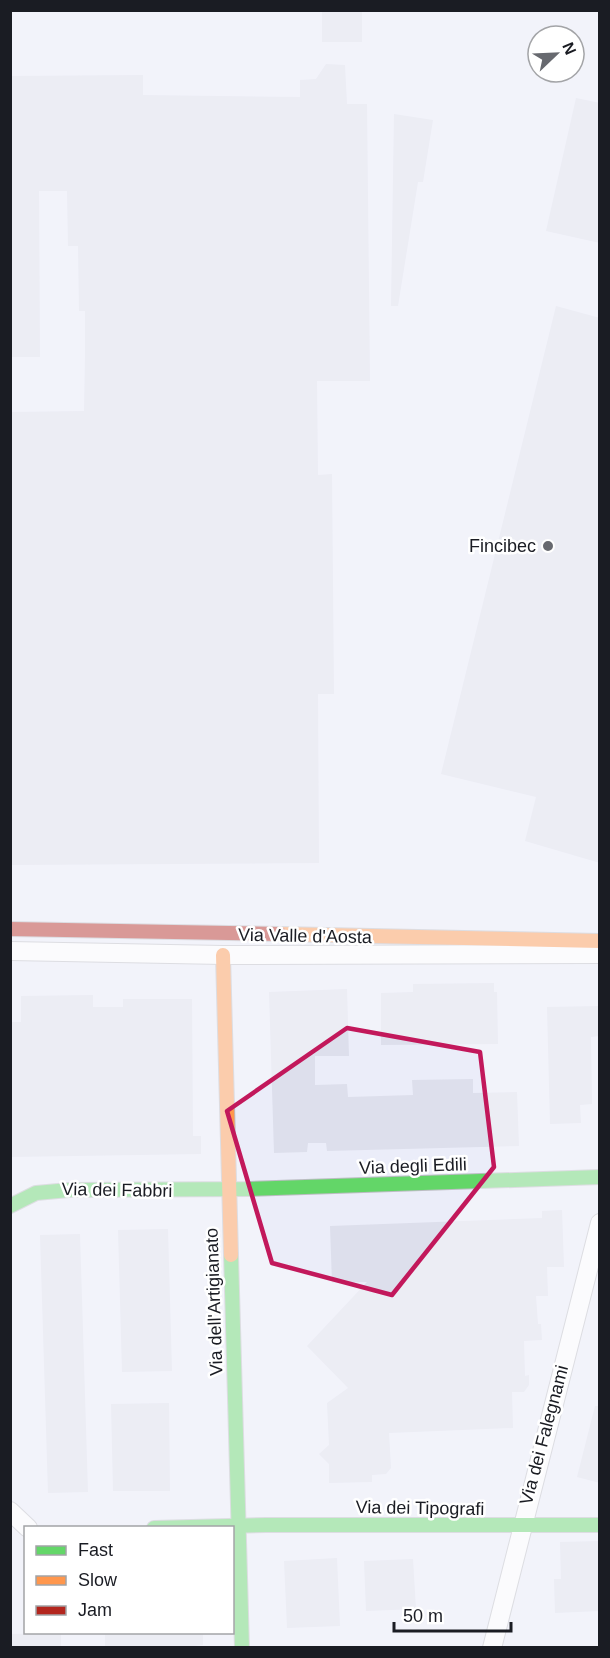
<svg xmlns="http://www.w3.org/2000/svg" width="610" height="1658" viewBox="0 0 610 1658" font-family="Arial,sans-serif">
	<rect width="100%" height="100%" fill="#f7f7fc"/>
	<path fill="#ebedf9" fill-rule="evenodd" d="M 11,11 L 599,11 L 599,1647 L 11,1647 ZM 538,36 L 574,36 L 574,72 L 538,72 ZM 26,1528 L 232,1528 L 232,1632 L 26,1632 Z"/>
	<g fill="#dddfec">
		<rect x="322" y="10" width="40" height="32"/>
		<polygon points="326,64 345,65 347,104 367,104 370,381 317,381 318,475 332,474 334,694 318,694 319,863 10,865 10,412 84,411 85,356 85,311 79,311 78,246 68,246 67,191 39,191 40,357 10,357 10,76 143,75 143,95 300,97 300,80 316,79"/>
		<polygon points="576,98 600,103 600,243 546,231"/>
		<polygon points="394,114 433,120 423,182 418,182 398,306 391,306"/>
		<polygon points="556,306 600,318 600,863 525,841 536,797 441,774"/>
		<polygon points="494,983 494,992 497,992 498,1044 381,1045 381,993 413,992 413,984"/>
		<polygon points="347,989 349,1056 315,1056 315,1085 347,1084 348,1097 413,1095 412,1080 473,1079 473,1093 517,1092 519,1146 327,1151 326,1143 308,1143 307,1152 274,1153 269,992"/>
		<polygon points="93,995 93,1007 123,1007 123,999 192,999 193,1136 201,1136 201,1154 10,1157 10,1022 21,1022 21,996"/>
		<polygon points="600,1006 600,1036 591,1037 592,1104 580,1105 581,1123 550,1124 547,1007"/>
		<polygon points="562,1210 564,1267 547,1267 548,1296 536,1296 538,1324 541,1324 542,1340 524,1341 525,1376 529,1375 529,1385 524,1392 512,1392 513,1428 389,1433 391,1468 386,1474 372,1475 372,1482 329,1483 329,1464 319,1454 329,1445 327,1403 348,1388 307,1346 367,1282 332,1283 330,1226 542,1218 542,1211"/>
		<polygon points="168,1229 172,1371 122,1372 118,1230"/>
		<polygon points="80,1234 88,1492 48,1493 40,1235"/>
		<polygon points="169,1403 170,1491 113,1491 111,1404"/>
		<polygon points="595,1406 600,1406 600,1483 577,1477"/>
		<polygon points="600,1541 600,1611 555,1613 554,1579 561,1579 560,1542"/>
		<polygon points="337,1558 340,1626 287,1628 284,1561"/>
		<polygon points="413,1559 416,1609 366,1611 364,1561"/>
		<polygon points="105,1632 203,1632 203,1645 186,1647 105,1647"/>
		<polygon points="61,1633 61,1647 10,1647 10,1634"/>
	</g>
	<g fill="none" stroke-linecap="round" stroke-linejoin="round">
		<g stroke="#bcbdc3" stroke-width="20">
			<g id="street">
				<polyline points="10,951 223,955 600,954"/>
				<polyline points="10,1511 28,1528"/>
				<polyline points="492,1648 600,1223"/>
			</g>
		</g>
		<g stroke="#bcbdc3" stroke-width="16">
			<g id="fast">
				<polyline points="10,1206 36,1193 69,1190 250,1189 600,1177"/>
				<polyline points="231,1255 242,1648"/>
				<polyline points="154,1528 266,1525 600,1525"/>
			</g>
		</g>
		<g stroke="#bcbdc3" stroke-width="16">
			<g id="slow">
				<polyline points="280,934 600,941"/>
				<polyline points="223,955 231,1255"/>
			</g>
		</g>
		<g stroke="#bcbdc3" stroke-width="16">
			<polyline id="jam" points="10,929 280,934"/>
		</g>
		<use href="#street" stroke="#fefeff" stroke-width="18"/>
		<use href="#fast" stroke="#63d668" stroke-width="14"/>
		<use href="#slow" stroke="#ff974d" stroke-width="14"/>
		<use href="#jam" stroke="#b3261e" stroke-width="14"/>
	</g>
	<path d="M0 0H610V1658H0ZM 347,1028 L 480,1052 L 494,1167 L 392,1295 L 272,1263 L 227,1111 Z" fill="#f7f7fc" fill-opacity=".55" fill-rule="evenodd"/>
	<path fill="none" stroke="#c2185b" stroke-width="4.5" stroke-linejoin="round" d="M 347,1028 L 480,1052 L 494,1167 L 392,1295 L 272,1263 L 227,1111 Z"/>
	<circle fill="#67696f" stroke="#fff" stroke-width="2" cx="548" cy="546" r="6"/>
	<g text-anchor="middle" stroke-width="5" stroke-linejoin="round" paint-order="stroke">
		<g font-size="18" fill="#1a1c23" stroke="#fff" text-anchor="end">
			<text x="536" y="552">Fincibec</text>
		</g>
		<g font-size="18" fill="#1a1c23" stroke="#fff">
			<text transform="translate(305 936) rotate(1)" y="6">Via Valle d'Aosta</text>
			<text transform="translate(413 1166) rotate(-2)" y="6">Via degli Edili</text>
			<text transform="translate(117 1190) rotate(1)" y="6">Via dei Fabbri</text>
			<text transform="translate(214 1302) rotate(-92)" y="6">Via dell'Artigianato</text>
			<text transform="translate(544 1435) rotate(-75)" y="6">Via dei Falegnami</text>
			<text transform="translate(420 1508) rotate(1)" y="6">Via dei Tipografi</text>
		</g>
	</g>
	<rect width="610" height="1658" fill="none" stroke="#1a1c23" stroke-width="24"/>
	<rect x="24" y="1526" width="210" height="108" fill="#ffffff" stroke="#a3a4a7" stroke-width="1.5"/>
	<rect x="36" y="1546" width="30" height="9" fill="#63d668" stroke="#a3a4a7" stroke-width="1.5"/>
	<text x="78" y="1556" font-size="18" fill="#1a1c23">Fast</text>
	<rect x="36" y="1576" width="30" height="9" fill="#ff974d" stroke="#a3a4a7" stroke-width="1.5"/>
	<text x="78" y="1586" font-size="18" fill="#1a1c23">Slow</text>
	<rect x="36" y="1606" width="30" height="9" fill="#b3261e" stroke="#a3a4a7" stroke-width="1.5"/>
	<text x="78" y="1616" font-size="18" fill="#1a1c23">Jam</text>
	<g transform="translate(556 54) rotate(67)"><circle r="28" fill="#ffffff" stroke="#a3a4a7" stroke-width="1.5"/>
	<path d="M0-4.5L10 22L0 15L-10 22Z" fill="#67696f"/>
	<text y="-9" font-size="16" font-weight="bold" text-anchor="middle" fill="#1a1c23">N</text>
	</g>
	<path d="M394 1622v9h117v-9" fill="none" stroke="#1a1c23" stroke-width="3"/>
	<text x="403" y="1622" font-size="18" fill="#1a1c23" stroke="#ffffff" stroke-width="4.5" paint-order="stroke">50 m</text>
</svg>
